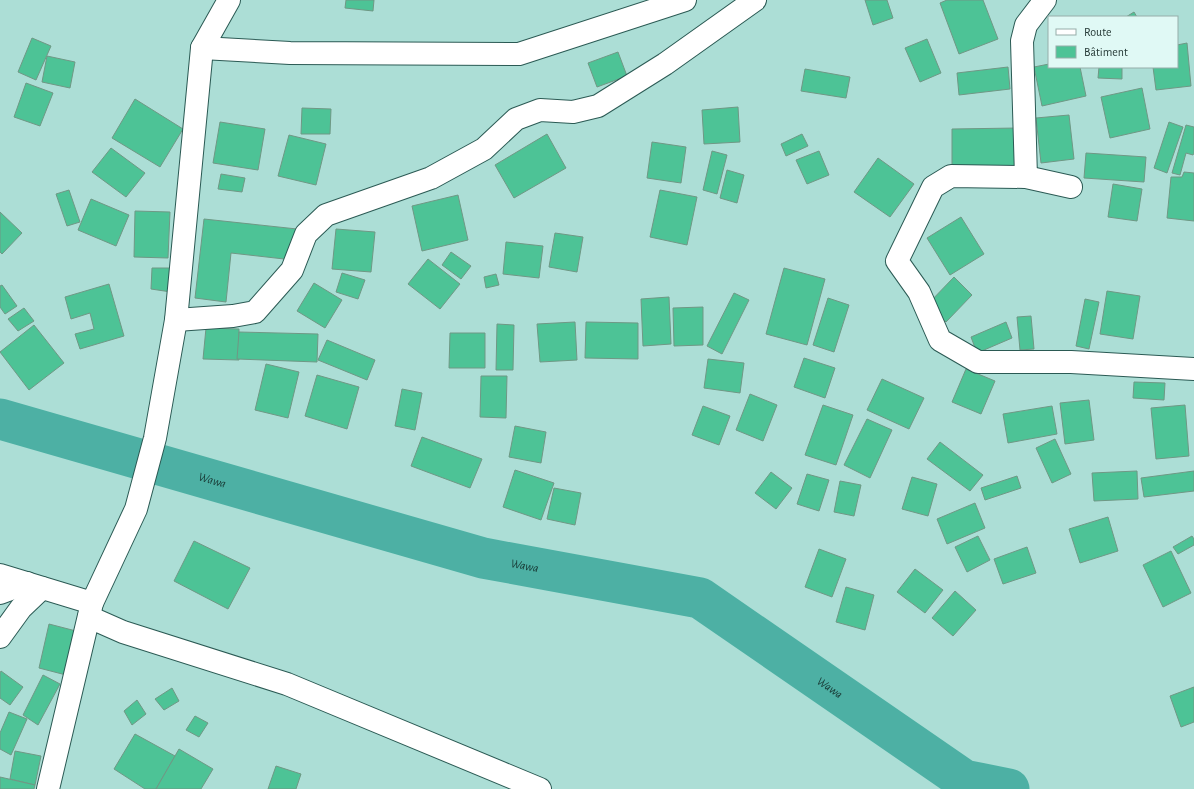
<svg xmlns="http://www.w3.org/2000/svg" width="1194" height="789" viewBox="0 0 1194 789" font-family="'Alegreya Sans',sans-serif">
	<rect width="100%" height="100%" fill="#acded6"/>
	<g fill="none" stroke-linecap="round" stroke-linejoin="round">
		<path stroke="#4db0a4" stroke-width="41" id="s1" d="M 0,419 L 483,558 L 700,598 L 964,780 L 1009,789"/>
	</g>
	<g fill="#4dc396" stroke="#6f9885">
		<polygon points="346,0 374,0 373,11 345,8"/>
		<polygon points="865,0 887,0 893,18 873,25"/>
		<polygon points="947,0 983,0 998,39 959,54 940,3"/>
		<polygon points="1134,12 1137,17 1126,17"/>
		<polygon points="32,38 51,46 36,80 18,72"/>
		<polygon points="927,39 941,73 920,82 905,48"/>
		<polygon points="1187,43 1191,86 1156,90 1153,67 1177,67 1177,45"/>
		<polygon points="618,52 627,76 597,87 588,63"/>
		<polygon points="47,56 75,62 70,88 42,82"/>
		<polygon points="1049,64 1049,67 1080,67 1086,96 1042,106 1034,67"/>
		<polygon points="1008,67 1010,89 959,95 957,73"/>
		<polygon points="1099,67 1122,67 1122,79 1098,78"/>
		<polygon points="805,69 850,77 846,98 801,91"/>
		<polygon points="26,83 53,93 40,126 14,117"/>
		<polygon points="1142,88 1150,129 1110,138 1101,97"/>
		<polygon points="135,99 183,129 160,167 112,138"/>
		<polygon points="738,107 740,142 704,144 702,110"/>
		<polygon points="302,108 331,109 330,134 301,134"/>
		<polygon points="1069,115 1074,159 1041,163 1036,118"/>
		<polygon points="220,122 265,129 258,170 213,163"/>
		<polygon points="1169,122 1183,127 1167,173 1154,168"/>
		<polygon points="1186,125 1194,127 1194,153 1193,155 1186,153 1180,175 1172,173"/>
		<polygon points="1017,128 1017,170 952,171 952,129"/>
		<polygon points="547,134 566,168 514,198 495,165"/>
		<polygon points="802,134 808,146 786,156 781,144"/>
		<polygon points="289,135 326,144 316,185 278,176"/>
		<polygon points="652,142 686,147 681,183 647,178"/>
		<polygon points="111,148 145,173 126,197 92,172"/>
		<polygon points="712,151 727,155 717,194 703,190"/>
		<polygon points="819,151 829,175 807,184 796,160"/>
		<polygon points="1086,153 1146,157 1144,182 1084,178"/>
		<polygon points="878,158 914,184 890,217 854,192"/>
		<polygon points="727,170 744,175 737,203 720,198"/>
		<polygon points="1184,172 1194,173 1194,221 1167,218 1171,177 1182,177"/>
		<polygon points="221,174 245,178 242,192 218,189"/>
		<polygon points="1113,184 1142,189 1137,221 1108,217"/>
		<polygon points="69,190 80,222 67,226 56,194"/>
		<polygon points="660,190 697,197 687,245 650,237"/>
		<polygon points="458,195 468,240 422,251 412,206"/>
		<polygon points="91,199 129,215 116,246 78,230"/>
		<polygon points="135,211 170,212 168,258 134,257"/>
		<polygon points="0,212 22,233 2,254 0,252"/>
		<polygon points="961,217 984,254 950,275 927,238"/>
		<polygon points="204,219 297,229 293,260 231,253 226,302 195,298"/>
		<polygon points="336,229 375,232 371,272 332,269"/>
		<polygon points="555,233 583,237 577,272 549,267"/>
		<polygon points="506,242 543,246 539,278 503,274"/>
		<polygon points="451,252 471,266 461,279 442,265"/>
		<polygon points="428,259 460,284 440,309 408,284"/>
		<polygon points="152,268 172,268 171,292 151,289"/>
		<polygon points="784,268 825,279 807,345 766,334"/>
		<polygon points="342,273 365,280 358,299 336,292"/>
		<polygon points="496,274 499,285 486,288 484,277"/>
		<polygon points="954,277 972,295 946,322 928,304"/>
		<polygon points="314,283 342,300 325,328 297,311"/>
		<polygon points="109,284 124,336 80,349 75,334 94,329 90,313 71,319 65,297"/>
		<polygon points="2,285 17,306 5,314 0,307 0,286"/>
		<polygon points="1107,291 1140,296 1133,339 1100,334"/>
		<polygon points="734,293 749,300 722,354 707,346"/>
		<polygon points="669,297 671,344 643,346 641,299"/>
		<polygon points="828,298 849,305 834,352 813,345"/>
		<polygon points="1085,299 1099,302 1089,349 1076,346"/>
		<polygon points="703,307 703,345 674,346 673,308"/>
		<polygon points="24,308 34,321 18,331 8,319"/>
		<polygon points="1031,316 1034,349 1020,350 1017,317"/>
		<polygon points="575,322 577,360 540,362 537,324"/>
		<polygon points="586,322 638,323 638,359 585,358"/>
		<polygon points="1006,322 1012,338 977,353 971,337"/>
		<polygon points="497,324 514,325 513,370 496,370"/>
		<polygon points="34,325 64,363 29,390 0,352"/>
		<polygon points="206,328 239,329 239,360 203,359"/>
		<polygon points="239,332 318,334 317,362 237,359"/>
		<polygon points="450,333 485,333 485,368 449,368"/>
		<polygon points="327,340 375,360 367,380 318,360"/>
		<polygon points="804,358 835,368 825,398 794,387"/>
		<polygon points="708,359 744,363 740,393 704,388"/>
		<polygon points="266,364 299,372 288,418 255,410"/>
		<polygon points="966,369 995,381 981,414 952,402"/>
		<polygon points="317,375 359,387 347,429 305,416"/>
		<polygon points="481,376 507,376 506,418 480,417"/>
		<polygon points="882,379 924,398 909,429 867,410"/>
		<polygon points="1134,382 1165,383 1164,400 1133,398"/>
		<polygon points="402,389 422,393 415,430 395,426"/>
		<polygon points="750,394 777,405 763,441 736,430"/>
		<polygon points="1089,400 1094,440 1065,444 1060,403"/>
		<polygon points="823,405 853,415 836,465 805,455"/>
		<polygon points="1185,405 1189,456 1156,459 1151,408"/>
		<polygon points="703,406 730,416 719,445 692,435"/>
		<polygon points="1052,406 1057,434 1008,443 1003,414"/>
		<polygon points="867,419 892,430 870,478 844,465"/>
		<polygon points="515,426 546,432 541,463 509,457"/>
		<polygon points="422,437 482,459 470,488 411,466"/>
		<polygon points="1055,439 1071,474 1052,483 1036,448"/>
		<polygon points="940,442 983,475 970,491 927,459"/>
		<polygon points="515,470 554,483 541,520 503,507"/>
		<polygon points="1137,471 1138,499 1094,501 1092,473"/>
		<polygon points="1194,471 1194,491 1144,497 1141,478"/>
		<polygon points="771,472 792,488 776,509 755,493"/>
		<polygon points="807,474 829,480 819,511 797,504"/>
		<polygon points="1017,476 1021,488 985,500 981,488"/>
		<polygon points="912,477 937,484 928,516 902,509"/>
		<polygon points="840,481 861,485 854,516 834,512"/>
		<polygon points="554,488 581,493 575,525 547,519"/>
		<polygon points="975,503 985,528 947,544 937,519"/>
		<polygon points="1108,517 1118,551 1080,563 1069,529"/>
		<polygon points="978,536 990,560 967,572 955,547"/>
		<polygon points="1192,536 1194,539 1194,545 1178,554 1173,547"/>
		<polygon points="194,541 250,568 228,609 174,581"/>
		<polygon points="1027,547 1036,573 1003,584 994,559"/>
		<polygon points="819,549 846,559 832,597 805,587"/>
		<polygon points="1171,551 1191,593 1163,607 1143,565"/>
		<polygon points="915,569 943,590 925,613 897,592"/>
		<polygon points="846,587 874,595 865,630 836,622"/>
		<polygon points="955,591 976,610 953,636 932,618"/>
		<polygon points="49,624 76,631 66,675 39,668"/>
		<polygon points="1,671 23,687 10,705 0,698 0,673"/>
		<polygon points="43,675 60,684 38,725 23,715"/>
		<polygon points="1194,687 1194,722 1181,727 1170,696"/>
		<polygon points="172,688 179,701 164,710 155,699"/>
		<polygon points="137,700 146,714 132,725 124,711"/>
		<polygon points="9,712 27,719 11,755 0,749 0,733"/>
		<polygon points="195,716 208,723 199,737 186,730"/>
		<polygon points="135,734 175,756 156,789 145,789 114,769"/>
		<polygon points="179,749 213,769 201,789 156,789"/>
		<polygon points="15,751 41,756 35,785 10,779"/>
		<polygon points="276,766 301,774 296,789 268,789"/>
		<polygon points="0,777 35,785 34,789 0,789"/>
	</g>
	<g fill="none" stroke-linecap="round" stroke-linejoin="round">
		<g stroke="#2b5a54" stroke-width="24">
			<g id="minor">
				<polyline points="202,48 290,53 519,54 685,0"/>
				<polyline points="1026,177 1022,41 1026,25 1045,0"/>
				<polyline points="1071,187 1026,177 951,176 933,187 897,261 919,292 940,340 978,362 1071,362 1194,369"/>
				<polyline points="176,320 233,316 255,312 292,270 306,234 326,215 431,178 484,149 516,119 540,110 573,112 598,106 665,64 755,0"/>
				<polyline points="0,575 92,603"/>
				<polyline points="0,593 27,583"/>
				<polyline points="89,617 123,632 287,684 540,789"/>
				<polyline points="0,637 21,608 42,588"/>
				<polyline points="48,789 92,603 136,509 155,438 176,320 202,48 229,0"/>
			</g>
		</g>
		<use href="#minor" stroke="#fff" stroke-width="22"/>
	</g>
	<g text-anchor="middle" stroke-width="3.5" stroke-linejoin="round" paint-order="stroke">
		<g font-size="12" font-style="italic" fill="#173632" stroke="#e0f9f5">
			<text dy="4" stroke="none"><textPath href="#s1" startOffset="221">Wawa</textPath></text>
			<text dy="4" stroke="none"><textPath href="#s1" startOffset="545">Wawa</textPath></text>
			<text dy="4" stroke="none"><textPath href="#s1" startOffset="881">Wawa</textPath></text>
		</g>
	</g>
	<rect x="1048" y="16" width="130" height="52" fill="#e0f9f5" stroke="#96ada9"/>
	<rect x="1056" y="29" width="20" height="6" fill="#ffffff" stroke="#96ada9"/>
	<text x="1084" y="36" font-size="12" fill="#263a37">Route</text>
	<rect x="1056" y="46" width="20" height="12" fill="#4dc396" stroke="#96ada9"/>
	<text x="1084" y="56" font-size="12" fill="#263a37">Bâtiment</text>
</svg>
